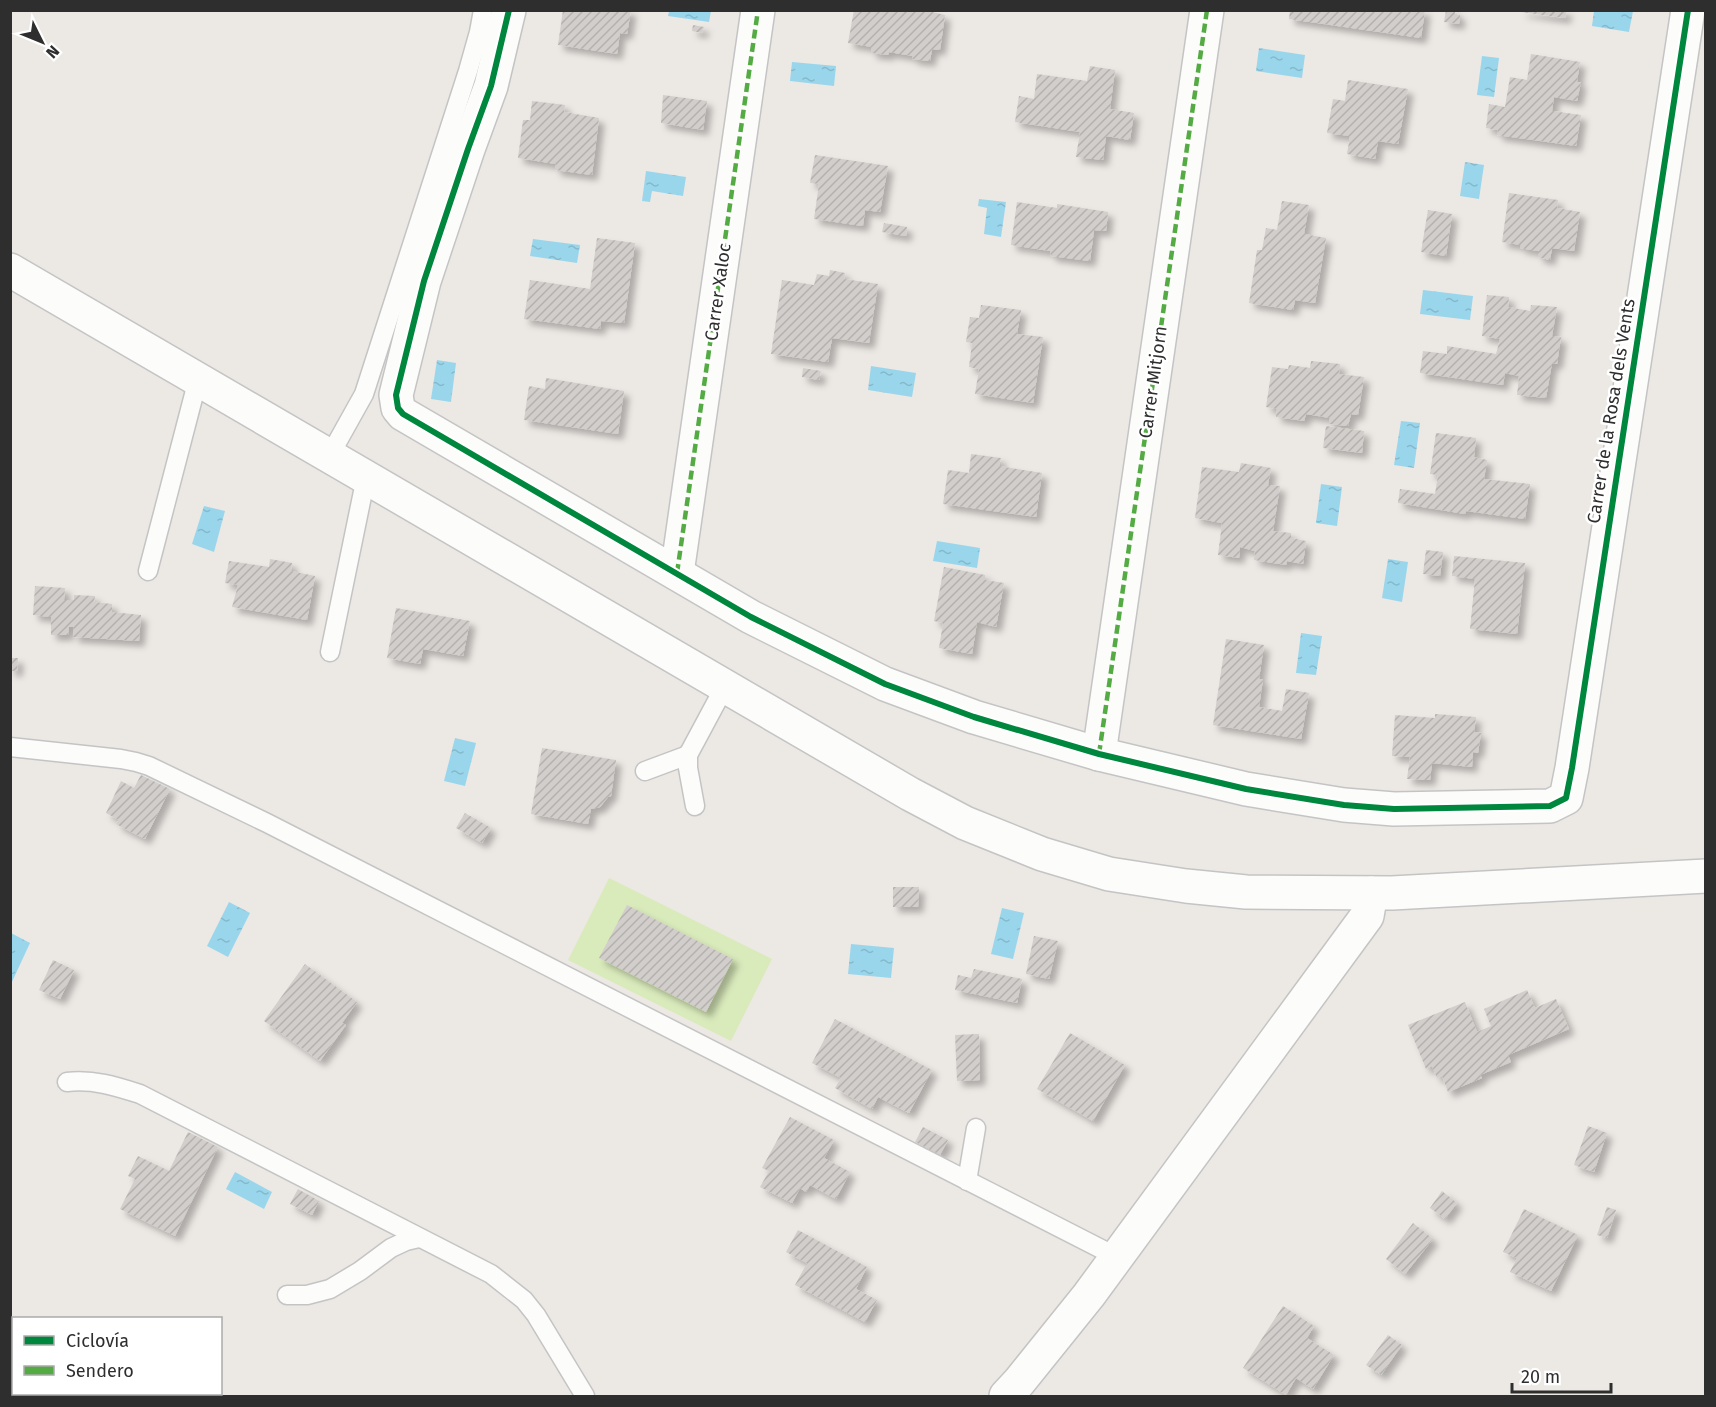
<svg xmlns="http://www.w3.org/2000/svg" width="1716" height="1407" viewBox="0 0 1716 1407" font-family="'Fira Sans',sans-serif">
	<defs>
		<pattern id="water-ripples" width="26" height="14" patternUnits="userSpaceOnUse" patternTransform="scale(1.5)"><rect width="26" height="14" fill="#99d6ec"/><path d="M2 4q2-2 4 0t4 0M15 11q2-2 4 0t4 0" fill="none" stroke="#84b8cb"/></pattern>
		<pattern id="building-hatch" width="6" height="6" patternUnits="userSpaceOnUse" patternTransform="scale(1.5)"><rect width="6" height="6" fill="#d1cecb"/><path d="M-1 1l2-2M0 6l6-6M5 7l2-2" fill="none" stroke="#b4b1af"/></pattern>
		<filter id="shadow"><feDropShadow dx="5.5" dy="5.5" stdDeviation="3" flood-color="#0004"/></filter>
	</defs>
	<rect width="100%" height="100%" fill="#ece8e4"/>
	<polygon fill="#d9eabb" points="609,878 772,959 731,1041 568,960"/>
	<g fill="url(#water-ripples)">
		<polygon points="669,11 669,10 711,11 709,22 668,16"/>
		<polygon points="1594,11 1633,11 1629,32 1592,26"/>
		<polygon points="1259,48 1305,55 1302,78 1256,71"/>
		<polygon points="1482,56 1499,58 1494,97 1477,95"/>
		<polygon points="792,62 836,66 834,86 790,81"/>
		<polygon points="1465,162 1484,165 1479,199 1460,196"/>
		<polygon points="646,171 686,177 683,196 652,191 650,202 642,201"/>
		<polygon points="979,199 1006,202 1001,237 984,234 987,208 978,206"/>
		<polygon points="533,239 580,245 577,263 530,256"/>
		<polygon points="1423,290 1473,296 1470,320 1420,314"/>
		<polygon points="437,360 456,363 451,402 431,399"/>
		<polygon points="871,366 916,373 912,397 868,390"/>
		<polygon points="1401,421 1420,423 1414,468 1394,465"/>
		<polygon points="1321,484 1342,487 1337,526 1316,523"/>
		<polygon points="204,506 225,511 214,552 192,544"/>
		<polygon points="937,541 980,548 977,568 933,561"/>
		<polygon points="1388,559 1408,562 1402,602 1382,598"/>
		<polygon points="1301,633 1322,636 1316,675 1296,673"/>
		<polygon points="455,738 476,743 465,786 444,781"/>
		<polygon points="229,902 250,913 228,957 207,946"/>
		<polygon points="1002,908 1024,913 1013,959 991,954"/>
		<polygon points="11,933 30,943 11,984"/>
		<polygon points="851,944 894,948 891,978 848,974"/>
		<polygon points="235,1172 272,1192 264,1209 226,1189"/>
	</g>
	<g fill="url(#building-hatch)" filter="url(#shadow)">
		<polygon points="563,10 631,10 627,34 620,33 617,54 558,45"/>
		<polygon points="854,10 924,10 945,15 940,50 932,49 930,61 912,59 913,56 889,52 888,55 871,53 872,47 848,43"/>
		<polygon points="1290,10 1425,10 1421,38 1289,19"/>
		<polygon points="1446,10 1455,10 1455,14 1460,15 1459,24 1444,22"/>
		<polygon points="1522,10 1567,10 1565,18 1521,12"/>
		<polygon points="693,25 704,27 702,33 692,31"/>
		<polygon points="1531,54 1580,62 1577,82 1581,82 1577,101 1554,97 1552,111 1581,115 1576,146 1497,135 1498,130 1486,128 1489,104 1505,107 1510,77 1527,80"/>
		<polygon points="1090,66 1115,70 1110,109 1134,113 1130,140 1106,136 1103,160 1076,157 1080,132 1015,122 1019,96 1034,99 1037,74 1087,81"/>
		<polygon points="1348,80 1408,89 1398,144 1378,141 1375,159 1347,154 1350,136 1327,133 1333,99 1345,101"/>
		<polygon points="663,95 707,101 703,130 661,123"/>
		<polygon points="532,101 565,105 564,112 599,118 592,175 555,170 556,164 518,158 523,120 530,120"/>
		<polygon points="815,155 888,166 880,212 865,210 863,226 814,219 819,184 810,183"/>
		<polygon points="1509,193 1558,200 1557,208 1580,212 1574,251 1552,248 1550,260 1538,257 1538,251 1520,248 1521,245 1502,242"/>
		<polygon points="1282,201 1309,205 1304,234 1326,238 1315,303 1295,300 1293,310 1249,303 1257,250 1262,250 1266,228 1277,230"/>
		<polygon points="1017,202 1057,208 1057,204 1108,212 1106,231 1094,230 1090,261 1051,256 1050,251 1011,245"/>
		<polygon points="1428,210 1452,214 1446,256 1421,252"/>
		<polygon points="884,223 907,227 906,236 882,232"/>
		<polygon points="597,238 635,243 624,323 601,321 600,329 524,319 530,280 590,289"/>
		<polygon points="830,270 845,273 844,279 878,284 869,343 832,338 828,362 771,354 782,280 814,285 817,274 829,276"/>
		<polygon points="1487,295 1509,297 1508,307 1530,311 1531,305 1557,307 1552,336 1561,337 1557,364 1552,363 1546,398 1517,395 1519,376 1505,373 1503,385 1420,373 1423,351 1447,354 1447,346 1496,354 1500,339 1482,336"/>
		<polygon points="981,305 1021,310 1017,334 1043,337 1033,403 975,394 979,369 969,367 972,343 966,342 970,317 979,318"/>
		<polygon points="1311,361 1340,364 1339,374 1364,377 1358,415 1351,414 1348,426 1329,424 1330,418 1306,414 1304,421 1276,417 1277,409 1266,407 1272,367 1288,369 1289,365 1310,368"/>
		<polygon points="803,368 821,371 819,380 802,377"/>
		<polygon points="546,378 624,391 618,434 524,420 529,386 545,389"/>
		<polygon points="1326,426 1364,431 1362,453 1323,448"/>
		<polygon points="1436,433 1476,438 1474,457 1487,460 1484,479 1530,484 1525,519 1466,511 1465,514 1398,503 1400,489 1435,494 1438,475 1430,474"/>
		<polygon points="971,454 1001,458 999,466 1042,473 1036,517 943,504 948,470 969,473"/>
		<polygon points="1241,463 1271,468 1268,485 1280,486 1273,531 1291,533 1291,538 1306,541 1303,564 1287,561 1286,565 1254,560 1255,551 1240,547 1239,558 1218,555 1222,523 1195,518 1202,467 1239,472"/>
		<polygon points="1426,550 1443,552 1440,576 1423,574"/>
		<polygon points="1454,556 1525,563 1517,634 1470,629 1475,579 1452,576"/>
		<polygon points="270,559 292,563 291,571 315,576 307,620 232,607 238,585 225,583 229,561 269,567"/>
		<polygon points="944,567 985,575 985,580 1004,583 996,627 977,622 972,654 939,648 943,623 934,621"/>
		<polygon points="35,586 65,588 64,600 74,600 74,595 95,596 94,602 112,604 112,612 141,615 139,641 73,637 74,627 69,627 68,635 51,635 51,617 33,615"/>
		<polygon points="396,608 470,621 463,656 423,649 420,664 387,658"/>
		<polygon points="1226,639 1264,645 1259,679 1263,679 1259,707 1282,711 1286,689 1309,693 1301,739 1213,725"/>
		<polygon points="10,658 18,658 17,671 10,671"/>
		<polygon points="1435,714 1476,717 1474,732 1481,733 1478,753 1473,752 1472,767 1432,763 1430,780 1407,779 1410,757 1392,756 1395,715 1435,718"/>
		<polygon points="542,748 616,760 611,796 608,797 600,807 591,809 588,824 531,814"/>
		<polygon points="141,775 170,789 145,839 116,824 119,820 106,813 121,781 134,788"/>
		<polygon points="465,813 491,828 482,843 456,828"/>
		<polygon points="893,887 919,887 918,907 893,907"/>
		<polygon points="627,905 733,959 706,1012 599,958"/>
		<polygon points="1034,936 1058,941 1049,979 1026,974"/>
		<polygon points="53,960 74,970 60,999 39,990"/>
		<polygon points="305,964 357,1002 342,1023 346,1025 320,1061 264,1021"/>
		<polygon points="974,969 1022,979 1017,1003 955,990 958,975 971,978"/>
		<polygon points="1527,990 1535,1008 1556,999 1569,1029 1508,1055 1511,1062 1480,1075 1482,1078 1448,1092 1442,1076 1437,1078 1432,1066 1426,1069 1408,1025 1465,1002 1477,1032 1491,1026 1484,1009"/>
		<polygon points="835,1019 932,1070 909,1113 878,1097 872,1109 835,1088 841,1078 812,1063"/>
		<polygon points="1070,1033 1125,1065 1093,1121 1037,1089"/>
		<polygon points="979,1034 980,1080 957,1081 955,1035"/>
		<polygon points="790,1117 834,1140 824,1158 850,1172 836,1199 810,1185 806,1192 800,1188 792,1203 760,1187 769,1171 762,1168"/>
		<polygon points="1588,1126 1607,1133 1594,1172 1574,1165"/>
		<polygon points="923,1127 948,1140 940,1155 915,1142"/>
		<polygon points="188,1132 218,1147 175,1236 120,1209 135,1179 128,1176 138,1156 169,1171"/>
		<polygon points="298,1189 319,1201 312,1215 290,1204"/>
		<polygon points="1442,1191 1457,1203 1445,1219 1430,1208"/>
		<polygon points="1607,1207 1616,1210 1607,1238 1597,1235"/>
		<polygon points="1524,1209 1578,1235 1551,1291 1510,1272 1517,1258 1503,1252"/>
		<polygon points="1413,1223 1433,1239 1405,1274 1386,1259"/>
		<polygon points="798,1230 867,1267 856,1289 877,1300 865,1322 795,1285 807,1263 786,1252"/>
		<polygon points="1283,1306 1314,1326 1307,1338 1334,1355 1313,1389 1296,1378 1286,1395 1243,1368"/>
		<polygon points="1388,1335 1402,1345 1381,1375 1366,1365"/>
	</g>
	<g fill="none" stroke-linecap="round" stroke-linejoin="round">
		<g stroke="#c5c4c5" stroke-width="21">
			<g id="service">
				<polyline points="330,455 364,394 468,71 479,32 483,10"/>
				<polyline points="148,571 198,379"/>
				<polyline points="330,652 366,477"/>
				<polyline points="10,747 121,759 136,762 149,766 267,823 1117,1257"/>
				<polyline points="645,771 688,755"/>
				<polyline points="695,806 688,768 688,755 725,686"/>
				<path d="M 67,1082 C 93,1079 115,1086 140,1094 L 491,1274 L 524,1300 L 536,1315 L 585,1396"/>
				<polyline points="967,1181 976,1128"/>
				<polyline points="287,1295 307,1295 330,1289 360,1271 391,1248 406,1241 419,1238"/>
			</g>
		</g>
		<g stroke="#c5c4c5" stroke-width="36">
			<g id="minor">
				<polyline points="509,10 491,86 468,149 424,281 396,395 398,408 403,414 751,617 885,684 974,717 1099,754 1246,789 1344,805 1394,809 1550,806 1566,798 1572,768 1688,10"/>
				<polyline points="677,573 758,10"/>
				<polyline points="1099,754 1207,10"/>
				<polyline points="1006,1396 1019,1382 1089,1295 1367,916 1371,893"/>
			</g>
		</g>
		<g stroke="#c5c4c5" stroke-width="36">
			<polyline id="tertiary" points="10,270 910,794 965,823 1042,854 1109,874 1186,886 1246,892 1392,893 1706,876"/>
		</g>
		<use href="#service" stroke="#fcfcfb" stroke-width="18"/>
		<use href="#minor" stroke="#fcfcfb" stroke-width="33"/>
		<use href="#tertiary" stroke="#fcfcfb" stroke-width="33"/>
		<g stroke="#54ab44" stroke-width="4.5" stroke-dasharray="9 4.5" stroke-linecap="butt">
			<polyline points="677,573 758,10"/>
			<polyline points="1099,754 1207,10"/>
		</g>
		<g stroke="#fff" stroke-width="10">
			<polyline id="cycleway" points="509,10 491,86 468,149 424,281 396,395 398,408 403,414 751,617 885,684 974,717 1099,754 1246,789 1344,805 1394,809 1550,806 1566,798 1572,768 1688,10"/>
		</g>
		<use href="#cycleway" stroke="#00873e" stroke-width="6"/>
	</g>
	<g text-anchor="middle" stroke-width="5" stroke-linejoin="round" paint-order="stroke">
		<g font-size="18" fill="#2e2e2e" stroke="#fff">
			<text transform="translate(718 292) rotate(-82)" y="6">Carrer Xaloc</text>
			<text transform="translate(1153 382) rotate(-82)" y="6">Carrer Mitjorn</text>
			<text transform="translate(1611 411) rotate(-81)" y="6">Carrer de la Rosa dels Vents</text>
		</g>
	</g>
	<rect width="1716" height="1407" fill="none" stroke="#2e2e2e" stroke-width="24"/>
	<rect x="12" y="1317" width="210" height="78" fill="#ffffff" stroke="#ababab" stroke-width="1.5"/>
	<rect x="24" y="1336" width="30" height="9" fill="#00873e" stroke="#ababab" stroke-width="1.5"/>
	<text x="66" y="1347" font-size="18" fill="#2e2e2e">Ciclovía</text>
	<rect x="24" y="1366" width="30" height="9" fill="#54ab44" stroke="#ababab" stroke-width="1.5"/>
	<text x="66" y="1377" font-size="18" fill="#2e2e2e">Sendero</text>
	<g transform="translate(42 42) rotate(133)" stroke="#ffffff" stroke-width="4.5" paint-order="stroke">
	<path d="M0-4.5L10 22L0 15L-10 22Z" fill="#2e2e2e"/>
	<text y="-9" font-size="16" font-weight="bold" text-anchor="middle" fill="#2e2e2e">N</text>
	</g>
	<path d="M1512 1383v9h99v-9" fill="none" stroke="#2e2e2e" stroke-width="3"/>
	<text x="1521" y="1383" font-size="18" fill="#2e2e2e" stroke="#ffffff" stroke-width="4.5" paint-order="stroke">20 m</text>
</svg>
